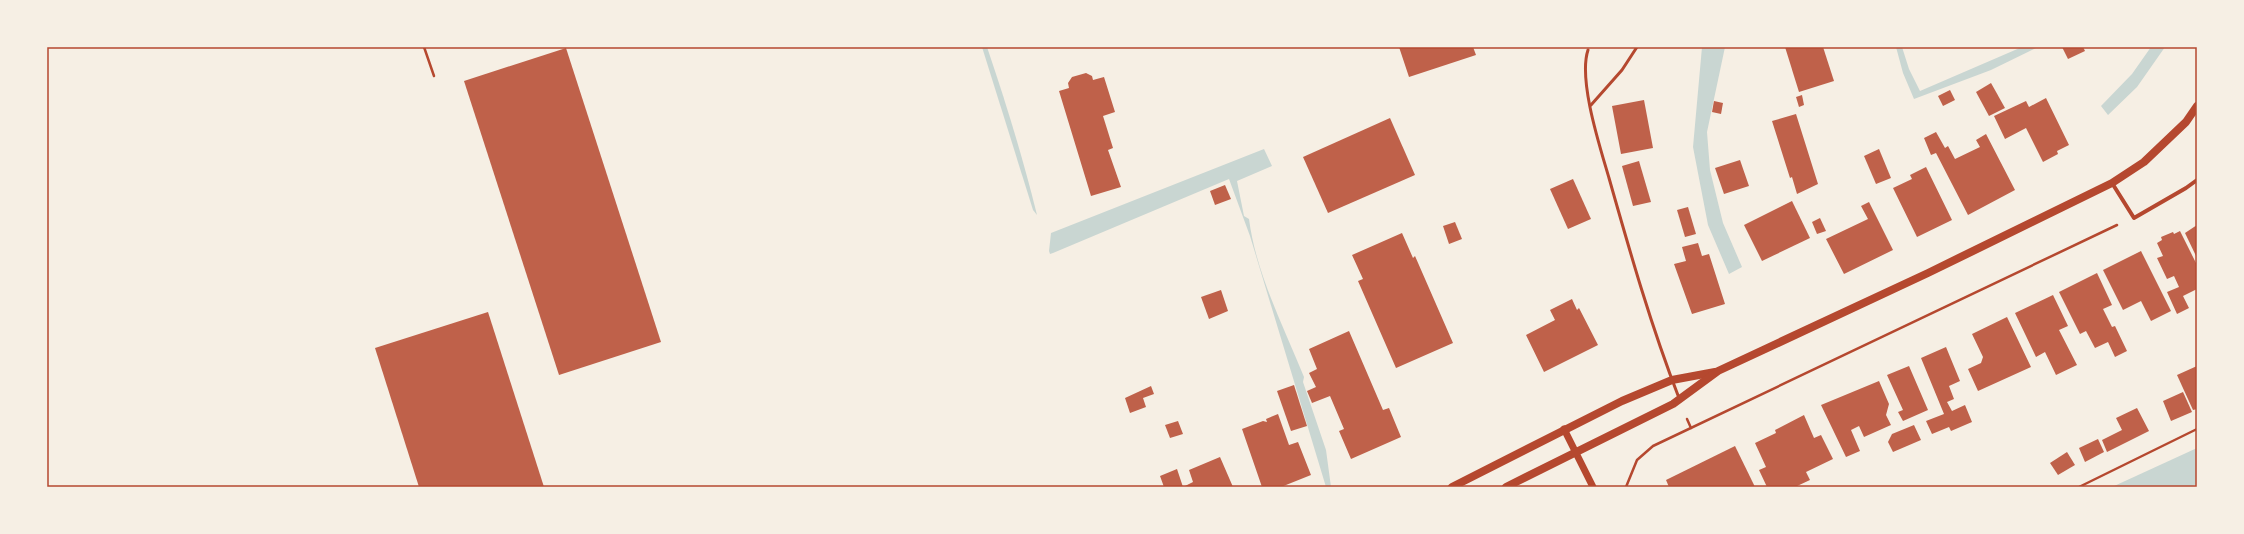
<svg xmlns="http://www.w3.org/2000/svg" width="2244" height="534" viewBox="0 0 2244 534" font-family="Lato,sans-serif">
	<rect width="100%" height="100%" fill="#f6efe4"/>
	<g fill="#c9d6d2">
		<path d="M 982,47 L 987,47 C 1006,103 1023,158 1037,215 L 1033,210 Z"/>
		<polygon points="1702,47 1725,47 1707,132 1710,170 1723,223 1742,267 1729,274 1708,225 1693,147"/>
		<polygon points="1896,47 1902,47 1909,69 1920,91 2022,47 2038,47 1991,70 1914,99 1903,73"/>
		<polygon points="2151,47 2165,47 2137,87 2108,115 2101,106 2132,74"/>
		<path d="M 1264,149 L 1272,166 L 1237,181 L 1244,216 L 1249,219 C 1256,274 1284,327 1304,377 L 1303,382 L 1326,450 L 1331,487 L 1326,487 L 1250,236 L 1229,179 L 1053,253 L 1050,254 L 1049,251 L 1051,233 Z"/>
		<polygon points="2197,448 2197,484 2190,487 2112,487"/>
	</g>
	<g fill="#bf614a">
		<polygon points="1399,47 1473,47 1476,55 1409,77"/>
		<polygon points="1785,47 1823,47 1834,81 1799,92"/>
		<polygon points="2062,47 2083,47 2085,51 2068,59"/>
		<polygon points="566,48 661,342 559,375 464,81"/>
		<polygon points="1086,73 1092,76 1093,80 1104,77 1115,112 1103,116 1113,148 1108,150 1121,187 1091,196 1059,91 1069,88 1068,83 1072,77"/>
		<polygon points="1991,83 2005,108 1989,116 1976,92"/>
		<polygon points="1950,90 1955,100 1943,106 1938,96"/>
		<polygon points="1802,95 1804,105 1799,107 1796,97"/>
		<polygon points="2046,98 2069,145 2057,151 2058,154 2043,162 2026,128 2005,139 1994,116 2026,101 2029,107"/>
		<polygon points="1644,100 1653,148 1621,154 1612,106"/>
		<polygon points="1714,101 1723,103 1721,114 1712,112"/>
		<polygon points="1796,114 1818,184 1797,194 1792,177 1790,178 1772,121"/>
		<polygon points="1390,118 1415,175 1328,213 1303,157"/>
		<polygon points="1936,132 1945,148 1948,146 1955,159 1980,147 1976,140 1986,134 2015,190 1968,215 1936,153 1931,155 1924,138"/>
		<polygon points="1879,149 1891,178 1876,184 1864,156"/>
		<polygon points="1740,160 1749,186 1724,194 1715,168"/>
		<polygon points="1639,161 1651,202 1633,206 1622,166"/>
		<polygon points="1926,167 1952,220 1917,237 1893,188 1912,179 1910,175"/>
		<polygon points="1573,179 1591,219 1568,229 1550,189"/>
		<polygon points="1225,185 1231,199 1215,205 1210,191"/>
		<polygon points="1792,201 1810,238 1762,261 1744,225"/>
		<polygon points="1869,202 1893,250 1844,274 1826,239 1868,219 1861,206"/>
		<polygon points="1688,207 1696,234 1685,237 1677,210"/>
		<polygon points="1820,218 1826,231 1817,234 1812,222"/>
		<polygon points="1455,222 1462,239 1449,244 1443,226"/>
		<polygon points="2197,225 2197,258 2185,233"/>
		<polygon points="2180,231 2197,265 2197,289 2183,296 2189,308 2177,314 2167,292 2179,287 2174,276 2167,279 2157,258 2163,256 2157,243 2162,240 2161,237 2173,232 2174,234"/>
		<polygon points="1402,233 1413,258 1415,256 1453,343 1396,368 1358,281 1363,279 1352,255"/>
		<polygon points="1698,243 1702,256 1709,254 1725,304 1692,314 1674,264 1686,261 1682,247"/>
		<polygon points="2141,251 2171,311 2151,321 2141,301 2123,310 2103,270"/>
		<polygon points="2097,273 2112,305 2103,309 2112,327 2115,326 2127,351 2115,357 2108,342 2095,348 2086,331 2080,334 2059,292"/>
		<polygon points="1221,290 1228,311 1209,319 1201,297"/>
		<polygon points="2053,295 2068,326 2059,330 2077,365 2056,375 2045,352 2036,357 2015,313"/>
		<polygon points="1572,299 1577,310 1579,308 1598,345 1544,372 1526,335 1555,320 1550,310"/>
		<polygon points="488,312 544,487 419,487 375,348"/>
		<polygon points="2007,317 2031,367 1978,391 1968,369 1981,363 1983,357 1972,334"/>
		<polygon points="1349,331 1383,410 1389,408 1401,437 1351,459 1339,431 1344,429 1330,396 1312,403 1307,391 1316,387 1309,373 1317,369 1309,349"/>
		<polygon points="1946,347 1960,381 1949,386 1954,399 1947,402 1952,411 1965,405 1972,422 1951,431 1949,427 1932,434 1926,421 1944,414 1921,358"/>
		<polygon points="1909,366 1928,410 1903,421 1898,412 1903,410 1887,375"/>
		<polygon points="2197,366 2197,409 2193,410 2177,375"/>
		<polygon points="1879,381 1889,404 1886,415 1891,425 1864,437 1859,426 1851,430 1860,451 1846,457 1821,405"/>
		<polygon points="1294,385 1307,426 1291,431 1277,391"/>
		<polygon points="1151,386 1154,394 1143,398 1146,407 1130,413 1125,398"/>
		<polygon points="2183,392 2192,412 2171,421 2163,401"/>
		<polygon points="2137,408 2149,431 2107,452 2102,440 2122,430 2116,418"/>
		<polygon points="1278,414 1289,445 1298,442 1311,475 1281,487 1262,487 1242,429 1263,421 1267,422 1266,419"/>
		<polygon points="1804,415 1814,438 1821,435 1833,459 1806,472 1810,480 1795,487 1767,487 1759,470 1766,467 1755,443 1776,433 1775,430"/>
		<polygon points="1178,421 1183,434 1170,438 1165,425"/>
		<polygon points="1914,425 1921,440 1893,452 1888,442 1892,434"/>
		<polygon points="2098,439 2104,452 2085,462 2079,448"/>
		<polygon points="1735,446 1755,487 1669,487 1666,480"/>
		<polygon points="2067,452 2075,465 2058,475 2050,463"/>
		<polygon points="1220,457 1233,487 1164,487 1160,476 1177,469 1183,487 1193,482 1189,470"/>
	</g>
	<g fill="none" stroke-linecap="round" stroke-linejoin="round">
		<g stroke="#b5482f" stroke-width="2.5">
			<polyline points="424,47 434,76"/>
			<polyline points="1687,419 1691,428"/>
			<polyline points="1626,487 1637,460 1653,446 2117,225"/>
			<polyline points="2079,487 2197,429"/>
		</g>
		<g stroke="#b5482f" stroke-width="3">
			<path d="M 1588,50 C 1578,80 1600,147 1609,178 C 1630,252 1651,326 1679,398"/>
			<polyline points="1591,105 1622,70 1637,47"/>
		</g>
		<polyline stroke="#b5482f" stroke-width="4" points="2112,183 2134,218 2186,188 2197,180"/>
		<polyline stroke="#b5482f" stroke-width="7" points="1564,429 1593,487"/>
		<g stroke="#b5482f" stroke-width="8">
			<polyline points="1452,487 1622,401 1672,380 1715,372"/>
			<polyline points="1506,487 1673,404 1718,371 1928,273 2112,183 2144,162 2186,122 2197,106"/>
		</g>
	</g>
	<rect width="2244" height="534" fill="none" stroke="#f6efe4" stroke-width="96"/>
	<rect x="48" y="48" width="2148" height="438" fill="none" stroke="#b5482f" stroke-width="1.5"/>
</svg>
